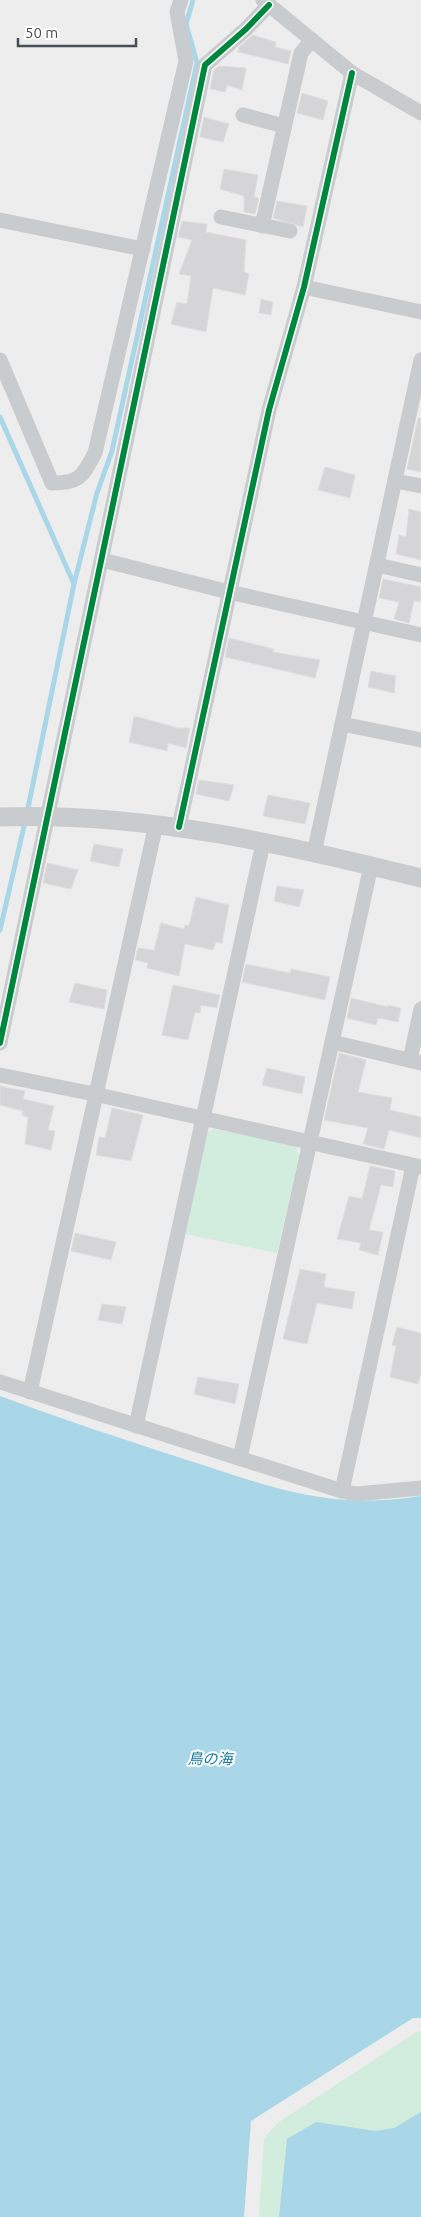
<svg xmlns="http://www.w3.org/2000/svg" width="421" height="2217" viewBox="0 0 421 2217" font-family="Ubuntu,'Noto Sans JP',sans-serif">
	<rect width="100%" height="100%" fill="#eeeded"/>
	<g fill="#d2ecde">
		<polygon points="214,1129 295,1145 299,1155 277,1253 185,1234 207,1133"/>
		<polygon points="418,2031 421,2031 421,2217 259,2217 264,2138 279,2122"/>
	</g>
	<g fill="#a9d7e7">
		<path d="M 0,1396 C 62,1419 125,1440 187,1460 C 272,1487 329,1511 421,1496 L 421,2018 L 413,2018 L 251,2121 L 244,2217 L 0,2217 Z"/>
		<polygon points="421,2112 421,2217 279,2217 287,2139 316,2122 376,2131 394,2128"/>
	</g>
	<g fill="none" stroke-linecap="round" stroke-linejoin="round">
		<g stroke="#a9d7e7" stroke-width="5">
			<polyline points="0,417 74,584 27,813"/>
			<polyline points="74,584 97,493 112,451 197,63 186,24 193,0"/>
			<polyline points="0,930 25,822"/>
		</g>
	</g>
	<g fill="#d5d5d7" stroke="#dfdfe0">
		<polygon points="253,35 276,42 275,47 291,51 288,64 238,52 239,47"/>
		<polygon points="219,66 246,68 242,90 227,85 225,92 210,89 214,70"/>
		<polygon points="302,93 328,101 323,120 297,113"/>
		<polygon points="204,117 229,124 223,142 200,137"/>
		<polygon points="224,169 258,175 254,197 259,198 255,214 244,212 244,196 220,189"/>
		<polygon points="277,201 307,206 303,227 273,218"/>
		<polygon points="182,221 207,224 206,232 246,240 244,272 249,274 245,295 213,288 206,332 171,324 177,302 187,304 191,276 179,274 192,240 178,237"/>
		<polygon points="261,299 273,302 271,315 259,313"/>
		<polygon points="418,418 421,418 421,472 407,469"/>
		<polygon points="325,467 355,475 350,498 318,490"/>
		<polygon points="409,509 421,512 421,560 396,554 399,535 406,537"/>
		<polygon points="383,579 421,587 421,602 414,601 409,623 394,619 399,602 379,598"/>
		<polygon points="229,638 274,649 273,652 320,660 315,678 225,657"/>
		<polygon points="371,671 396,676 394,693 368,687"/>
		<polygon points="134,716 178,728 190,728 186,748 168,743 167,751 129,742"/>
		<polygon points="199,780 234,785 229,801 196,794"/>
		<polygon points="268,795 310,803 305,824 263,816"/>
		<polygon points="94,844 123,849 119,867 90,861"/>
		<polygon points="47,863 78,870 71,889 43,883"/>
		<polygon points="277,886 304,890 299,907 274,901"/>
		<polygon points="196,897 229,905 222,943 216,942 213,950 185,944 179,976 147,968 148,963 135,960 138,948 154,950 161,923 184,929 185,925 189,926"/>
		<polygon points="246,964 290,973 291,969 330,977 325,1000 242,982"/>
		<polygon points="75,983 107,990 104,1009 69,1002"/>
		<polygon points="173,985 220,995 217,1008 201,1005 200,1013 195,1012 188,1040 162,1035"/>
		<polygon points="351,998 388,1007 388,1005 401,1008 398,1022 378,1018 376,1025 347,1018"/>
		<polygon points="339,1053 366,1060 358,1092 392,1098 390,1110 421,1117 421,1138 389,1130 384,1149 363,1144 368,1128 324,1120"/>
		<polygon points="267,1068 305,1077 302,1094 262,1085"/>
		<polygon points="0,1086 25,1091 23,1099 54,1106 48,1130 55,1131 51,1150 25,1144 28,1117 22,1115 23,1111 0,1105"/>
		<polygon points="112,1108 143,1115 131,1161 96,1155 99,1137 105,1138"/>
		<polygon points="370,1166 395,1171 393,1187 381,1185 369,1230 383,1232 378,1255 359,1250 361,1243 337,1239 349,1196 362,1199"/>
		<polygon points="75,1233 116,1242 111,1260 71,1251"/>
		<polygon points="300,1269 326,1274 324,1287 355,1292 352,1309 317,1303 307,1344 283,1339"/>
		<polygon points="102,1304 126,1307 122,1324 98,1320"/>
		<polygon points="397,1327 421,1333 421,1373 418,1384 390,1377 396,1346 392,1345"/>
		<polygon points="198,1377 239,1384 235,1404 194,1394"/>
	</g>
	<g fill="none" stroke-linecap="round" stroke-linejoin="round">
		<g stroke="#c9ccce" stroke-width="15">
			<polyline points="263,0 352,73 421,113"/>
			<polyline points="243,115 284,126"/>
			<polyline points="221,217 290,231"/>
			<polyline points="0,220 143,249"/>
			<polyline points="262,226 301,53 312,40"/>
			<polyline points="304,287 421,312"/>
			<path d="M 0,360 L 52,483 C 80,483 82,477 95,453 L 186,61 L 177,12 L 181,0"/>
			<polyline points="395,481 421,486"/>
			<polyline points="102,560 229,592 421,635"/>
			<polyline points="377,565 421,575"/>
			<polyline points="342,724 421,740"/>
			<polyline points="179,827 269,410 304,287 352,73"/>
			<polyline points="314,853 421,360"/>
			<polyline points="332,1042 421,1063"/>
			<polyline points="0,1043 205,65 246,29 269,5"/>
			<polyline points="410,1060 421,1009"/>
			<polyline points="0,1075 94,1094 421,1167"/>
			<polyline points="0,1382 342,1491 356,1494 421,1488"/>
			<polyline points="30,1392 156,824"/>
			<polyline points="136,1426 263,843"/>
			<polyline points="240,1458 371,866"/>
			<polyline points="342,1491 413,1166"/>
		</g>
		<path stroke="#c9ccce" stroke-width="19" d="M 0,817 C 143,812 284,844 421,878"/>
		<g stroke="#fff" stroke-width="9">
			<g id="cycleway">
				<polyline points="179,827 269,410 304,287 352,73"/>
				<polyline points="0,1043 205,65 246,29 269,5"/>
			</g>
		</g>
		<use href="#cycleway" stroke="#00873e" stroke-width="6"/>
	</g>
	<g text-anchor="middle" stroke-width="4" stroke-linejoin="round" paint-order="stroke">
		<g font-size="15" font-style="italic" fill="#15789c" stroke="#fff">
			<text x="210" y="1764">鳥の海</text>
		</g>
	</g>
	<path d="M18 38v8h118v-8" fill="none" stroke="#464e58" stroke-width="2.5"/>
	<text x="25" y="38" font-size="15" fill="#464e58" stroke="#ffffff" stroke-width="4" paint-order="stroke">50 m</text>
</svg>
